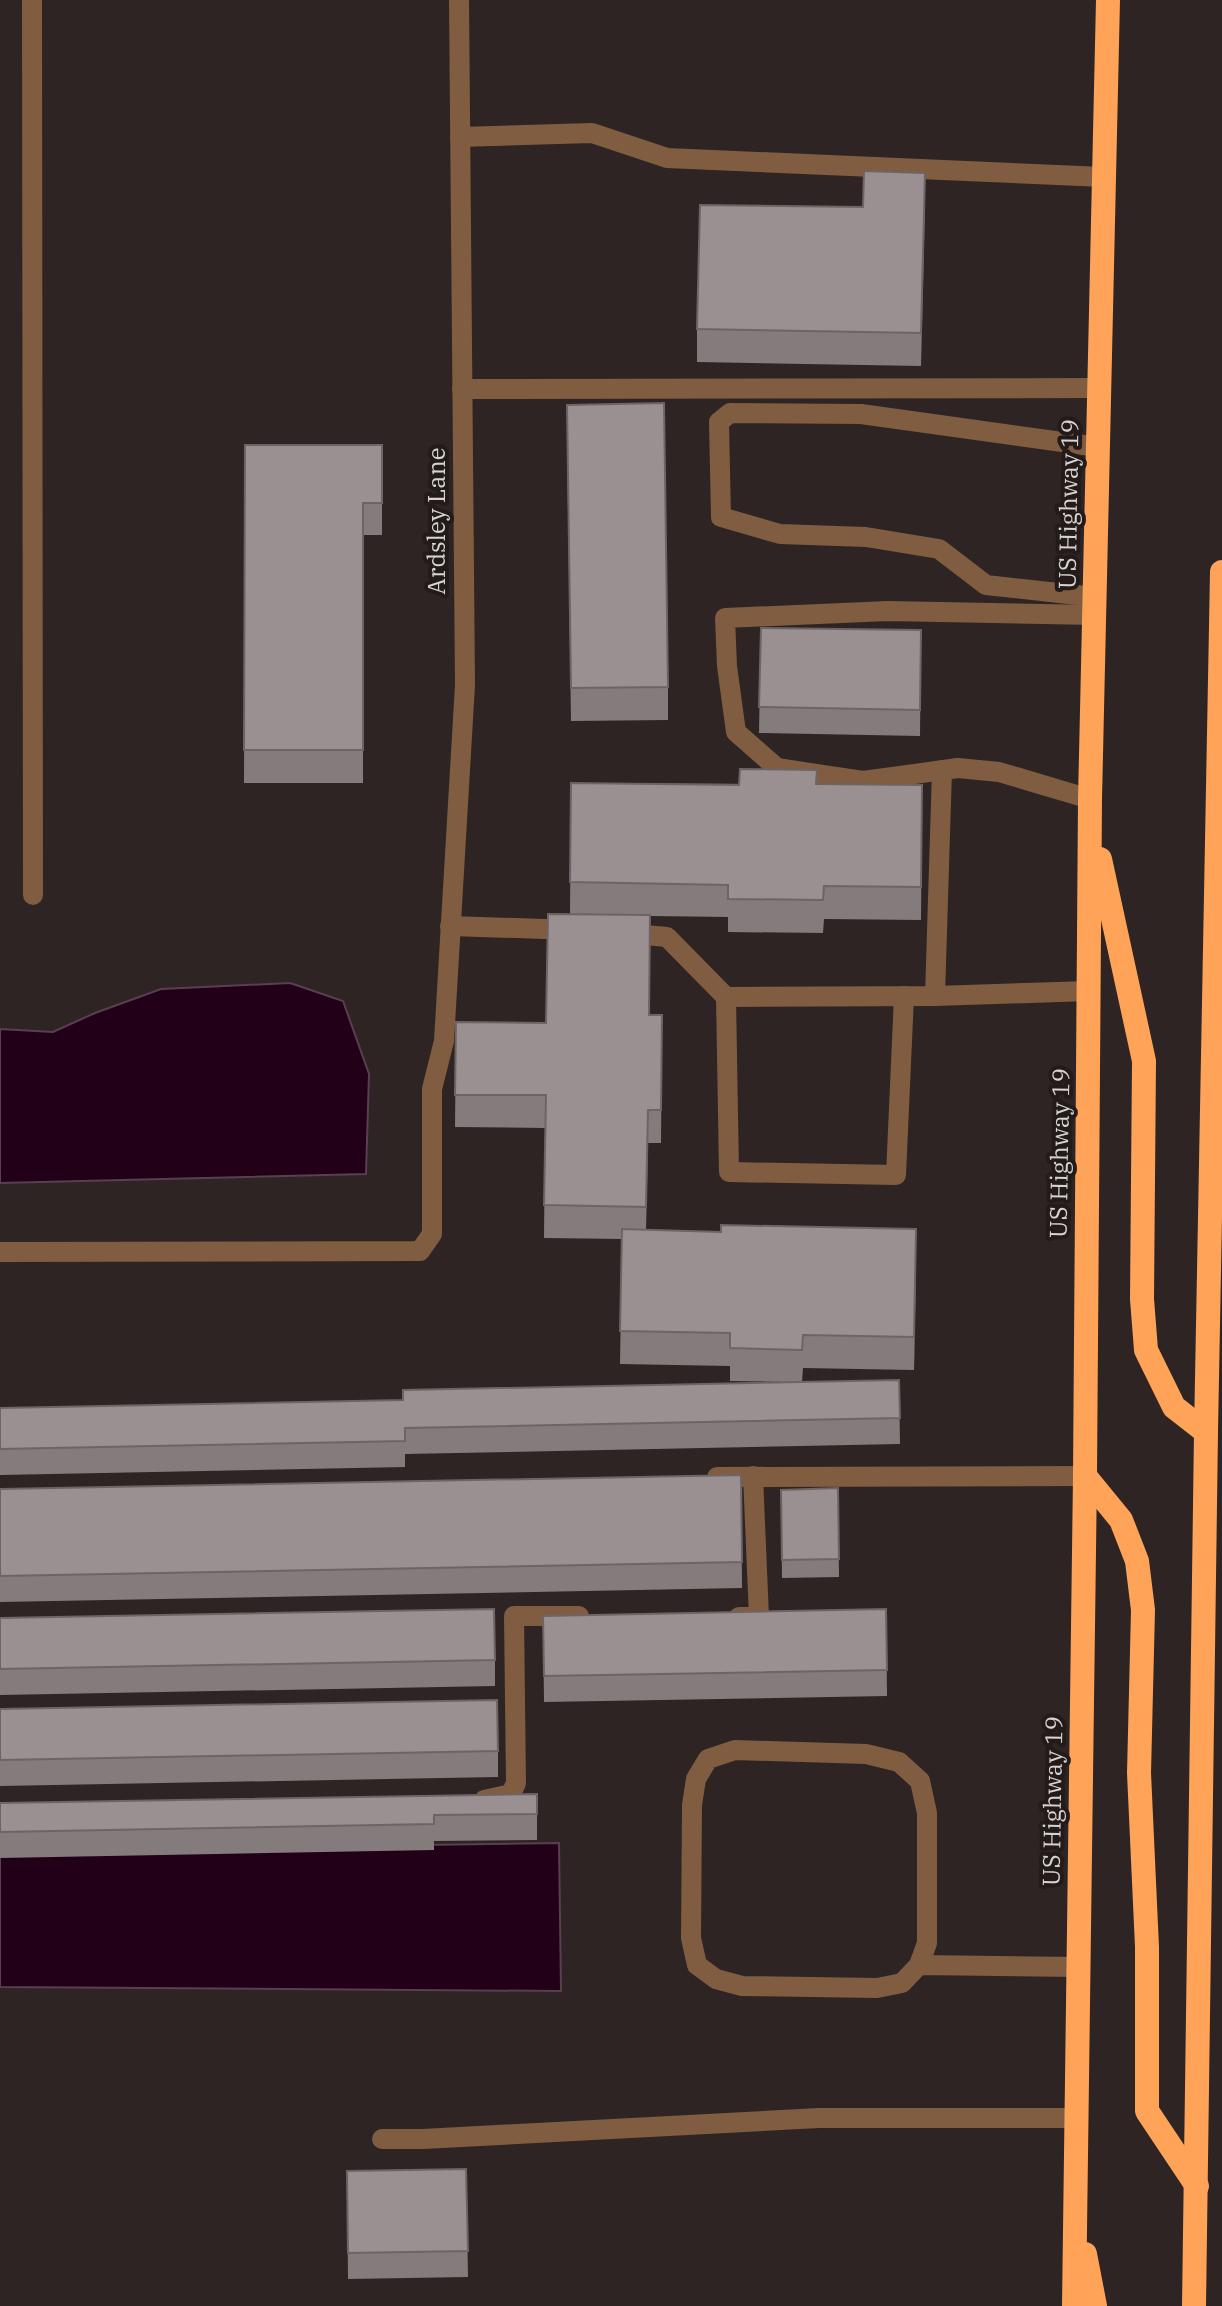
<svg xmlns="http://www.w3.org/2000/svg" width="1222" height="2306" viewBox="0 0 1222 2306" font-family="'IBM Plex Serif',serif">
	<rect width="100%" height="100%" fill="#2d2423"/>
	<g fill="#220018" stroke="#593f50" stroke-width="2">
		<polygon points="290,983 343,1001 369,1074 366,1174 0,1183 0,1029 53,1032 95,1013 161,989"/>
		<polygon points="559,1843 561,1991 0,1987 0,1851"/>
	</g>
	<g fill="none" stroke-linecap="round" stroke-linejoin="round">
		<g stroke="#805c40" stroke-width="20">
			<polyline points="32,0 33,895"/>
			<polyline points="460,137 592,133 667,158 1104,177"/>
			<polyline points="462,389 1100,388"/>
			<polyline points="1095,597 986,585 939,549 866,537 780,534 721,517 719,422 730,413 861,414 1098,447"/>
			<polyline points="1090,799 999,772 958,768 863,781 777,768 736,732 727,666 725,618 888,611 1095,615"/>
			<polyline points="450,926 575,930"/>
			<polyline points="623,933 667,937 726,997 935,996 1089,991"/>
			<polyline points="935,996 942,770"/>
			<polyline points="726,997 729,1172 896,1175 904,996"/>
			<polyline points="0,1252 420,1251 432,1234 432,1089 444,1041 465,685 459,0"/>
			<polyline points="717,1477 1085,1476"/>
			<polyline points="739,1617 759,1617 753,1476"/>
			<polyline points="484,1800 511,1794 516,1783 514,1616 579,1616"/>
			<polyline points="919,1965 902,1983 877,1988 742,1986 716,1979 697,1965 691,1938 692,1805 696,1779 708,1759 735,1750 866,1754 899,1762 920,1781 927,1813 927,1943 919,1965 1079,1967"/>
			<polyline points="382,2139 423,2139 819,2118 1077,2118"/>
		</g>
		<g stroke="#fea357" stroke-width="24">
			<polyline points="1100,859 1144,1061 1142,1299 1146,1350 1174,1407 1206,1432"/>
			<polyline points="1085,1476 1121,1520 1137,1561 1143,1610 1139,1773 1147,1947 1147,2111 1197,2186"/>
			<polyline points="1085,2254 1095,2306"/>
			<polyline points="1074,2306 1085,1476 1090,799 1108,0"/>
			<polyline points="1194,2306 1206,1432 1222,572"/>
		</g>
	</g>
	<g fill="#847b7d">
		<polygon points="925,205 921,366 697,362 697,329 863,207"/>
		<polygon points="567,438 668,687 668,720 571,721"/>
		<polygon points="245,445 382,445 382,535 363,535 363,783 244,783"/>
		<polygon points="761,628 921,630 920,736 759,733"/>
		<polygon points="571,783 922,785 921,920 824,919 823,933 728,932 728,917 650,916 649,1015 662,1015 661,1143 648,1143 646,1230 916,1262 914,1370 803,1368 802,1382 899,1380 900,1444 405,1454 405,1467 0,1475 0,1408 403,1400 789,1382 730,1381 730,1366 620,1364 622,1239 544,1238 545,1128 455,1127 456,1022 546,1023 570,914"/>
		<polygon points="741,1475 742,1588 0,1602 0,1489"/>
		<polygon points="838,1488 839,1577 782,1578 781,1490"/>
		<polygon points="886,1609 887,1696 544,1702 543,1616"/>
		<polygon points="0,1618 495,1660 495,1686 0,1695"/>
		<polygon points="0,1709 498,1751 498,1777 0,1786"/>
		<polygon points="537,1794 537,1840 434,1841 434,1850 0,1858 0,1803"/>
		<polygon points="466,2169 468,2277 348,2279 347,2171"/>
	</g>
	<polygon fill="#6c6466" points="916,1229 916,1262 914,1370 914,1337"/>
	<g fill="#9a8f91" stroke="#6c6466" stroke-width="2">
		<polygon points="864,171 925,173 921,333 697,329 700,205 863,207"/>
		<polygon points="664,403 668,687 571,688 567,405"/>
		<polygon points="245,445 382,445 382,503 363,503 363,750 244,750"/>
		<polygon points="761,628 921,630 920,710 759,707"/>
		<polygon points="740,769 817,770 816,784 922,785 921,887 824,886 823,900 728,899 728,885 570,882 571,783 739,785"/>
		<polygon points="548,914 650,915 649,1015 662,1015 661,1110 648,1110 646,1207 544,1205 546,1095 455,1095 456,1022 546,1023"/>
		<polygon points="721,1225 916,1229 914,1337 803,1335 802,1350 730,1348 730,1333 620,1331 622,1229 721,1232"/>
		<polygon points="899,1380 900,1418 405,1428 405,1441 0,1449 0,1408 403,1400 403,1390"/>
		<polygon points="741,1475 742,1562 0,1576 0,1489"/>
		<polygon points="838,1488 839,1559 782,1560 781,1490"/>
		<polygon points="494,1609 495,1660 0,1669 0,1618"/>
		<polygon points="886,1609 887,1670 544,1676 543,1616"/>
		<polygon points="497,1700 498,1751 0,1760 0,1709"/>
		<polygon points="537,1794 537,1814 434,1815 434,1824 0,1832 0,1803"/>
		<polygon points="466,2169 468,2251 348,2253 347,2171"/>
	</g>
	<g text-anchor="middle" stroke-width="8" stroke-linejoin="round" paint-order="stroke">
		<g font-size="24" fill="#d8d2d1" stroke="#231b19">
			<text transform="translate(1069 504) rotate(-89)" y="8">US Highway 19</text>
			<text transform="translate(437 521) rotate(-90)" y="8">Ardsley Lane</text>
			<text transform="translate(1060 1153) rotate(-89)" y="8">US Highway 19</text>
			<text transform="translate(1053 1801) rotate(-89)" y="8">US Highway 19</text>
		</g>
	</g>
</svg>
